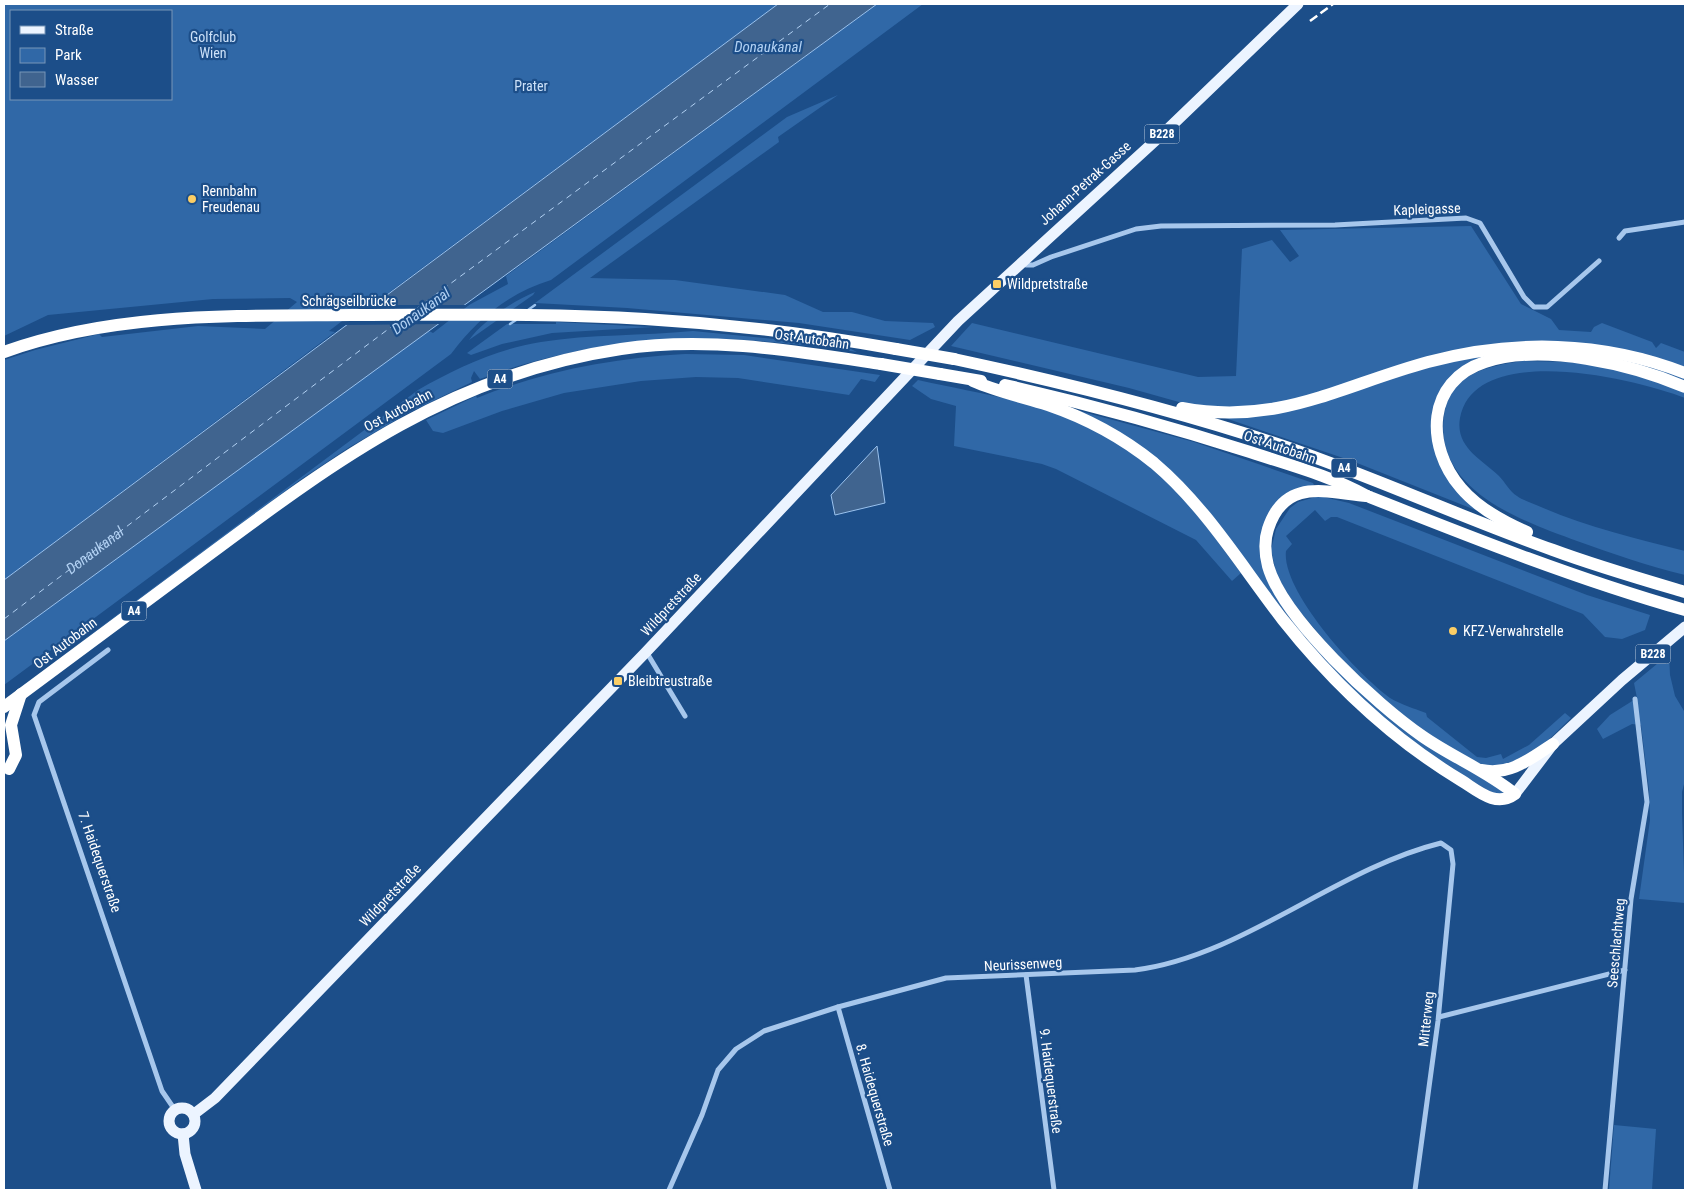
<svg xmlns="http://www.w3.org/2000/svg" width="1689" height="1194" viewBox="0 0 1689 1194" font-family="'Roboto Condensed',sans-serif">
	<rect width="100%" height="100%" fill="#1c4e89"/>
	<g fill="#3068a7" fill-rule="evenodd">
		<path d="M 4,4 L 778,4 L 383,297 L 363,305 L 329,331 L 335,332 L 4,580 L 4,360 L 35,350 L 99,334 L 102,337 L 198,326 L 265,329 L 297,302 L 290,298 L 213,299 L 48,315 L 4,336 ZM 11,11 L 171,11 L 171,99 L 11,99 Z"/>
		<path d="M 877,4 L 923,4 L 551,280 C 509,293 477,319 451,354 L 4,685 L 4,641 L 427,330 L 433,333 L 469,305 L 508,284 L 506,276 Z"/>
		<polygon points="838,95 778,137 779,142 590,278 675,280 785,295 823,312 852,312 885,321 933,323 935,327 910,340 799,323 627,308 535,303 787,117"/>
		<polygon points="1471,226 1521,304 1551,319 1559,330 1591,332 1594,327 1602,323 1652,342 1656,348 1661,343 1685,352 1685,367 1516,343 1311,398 1241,409 1186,404 1129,388 951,346 972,323 1198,377 1236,376 1242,249 1272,240 1290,262 1299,256 1280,230"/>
		<path d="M 535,292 L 533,295 L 469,340 C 482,321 515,300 535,292 Z"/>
		<polygon points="556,322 653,327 552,333 502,344 471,355 467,353 507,324 556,324"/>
		<path d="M 693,331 L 794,341 L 851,349 L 857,352 C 723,332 609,331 480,379 L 474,371 L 471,378 L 472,382 L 406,414 L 348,448 L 300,480 L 47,667 L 418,390 C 456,368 497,349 541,342 C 591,334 642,336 693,331 Z"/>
		<path d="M 1522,350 C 1578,349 1632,357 1685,376 L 1685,382 C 1627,359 1477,321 1441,394 C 1434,408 1430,426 1433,441 C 1438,463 1451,485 1468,499 C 1474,505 1484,509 1488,515 L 1352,461 L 1225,418 L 1285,411 L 1453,360 Z"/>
		<path d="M 685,354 L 744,355 L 880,375 L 875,382 L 861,379 L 849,395 L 738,378 L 696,377 L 641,381 L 564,393 L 502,411 L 443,433 L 433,431 L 426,420 L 476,396 L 477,398 C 543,371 614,358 685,354 Z"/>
		<path d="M 1522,361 L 1569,362 L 1610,367 L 1685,391 L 1685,398 C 1636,379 1475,340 1460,418 C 1455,447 1481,459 1499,476 C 1505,482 1510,492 1517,496 C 1524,501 1533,503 1541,507 C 1587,527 1637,539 1685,551 L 1685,575 C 1648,566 1613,554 1577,541 C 1519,520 1429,488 1445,410 C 1453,372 1490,366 1522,361 Z"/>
		<path d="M 918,380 C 971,392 1029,400 1079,422 C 1119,440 1159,470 1188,503 C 1207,525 1223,550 1241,573 L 1232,581 L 1196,540 L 1056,469 L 1042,464 L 954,446 L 956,406 L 931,399 L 912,386 Z"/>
		<polygon points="1080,411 1194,442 1313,483 1314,485 1275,508 1266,570 1343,672 1503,790 1504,796 1489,791 1434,758 1385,720 1339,677 1296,627 1212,519"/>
		<path d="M 1319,496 L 1349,503 L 1587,595 L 1650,615 L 1645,630 L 1622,639 L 1605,637 L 1583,614 L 1337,517 L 1331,517 L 1325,521 L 1315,510 L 1286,536 L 1292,544 L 1286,551 C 1281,591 1358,675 1390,698 C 1402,705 1413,708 1426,713 L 1427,717 L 1477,757 L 1486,758 L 1501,754 L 1503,759 L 1529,745 L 1565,713 L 1571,718 L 1537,751 L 1502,767 L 1476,765 L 1398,714 L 1330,647 L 1296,607 L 1277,576 L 1271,550 L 1276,529 L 1290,508 L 1298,502 Z"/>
		<polygon points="1669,654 1670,675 1675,696 1684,711 1685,731 1685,780 1682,792 1682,813 1685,903 1639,899 1650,820 1649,790 1641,725 1632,724 1603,739 1597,729 1610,715 1637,698 1634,683"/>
		<polygon points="1614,1125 1656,1129 1652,1190 1609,1190"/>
	</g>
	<g fill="#40648f" stroke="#9ac2ee">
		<polygon points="778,4 877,4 4,641 4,580"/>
		<polygon points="877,446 885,503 835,515 831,495"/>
	</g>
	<polygon fill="#1c4e89" points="368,305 469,305 441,324 342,325"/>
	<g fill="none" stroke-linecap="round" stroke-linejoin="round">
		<g stroke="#9ac2ee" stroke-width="2.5">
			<polyline points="528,310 535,305"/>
			<polyline points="510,324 516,320"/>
		</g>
		<g stroke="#b2d1f3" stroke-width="1" stroke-dasharray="6 5" stroke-linecap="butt">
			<polyline points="416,309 830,4"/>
			<path id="s1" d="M 4,619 L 399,321"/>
		</g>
		<g stroke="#a7c7ec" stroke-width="5">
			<polyline points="1619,238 1625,231 1685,222"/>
			<polyline points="1022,261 1026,265 1033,265 1051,257 1136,229 1161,226 1335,225 1466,218 1480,223 1524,297 1534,307 1547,307 1599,261"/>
			<polyline points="108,650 39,702 34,715 162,1091 175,1110"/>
			<polyline points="647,653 685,716"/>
			<polyline points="1026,975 1054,1190"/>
			<polyline points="838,1007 890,1190"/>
			<polyline points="1439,1017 1625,970"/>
			<path d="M 669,1190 L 702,1115 L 718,1070 L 736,1049 L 764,1031 L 838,1007 L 946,978 L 1135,970 C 1243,956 1336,869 1441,843 L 1451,850 L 1453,864 L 1438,1021 L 1415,1190"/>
			<polyline points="1605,1190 1631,899 1647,802 1635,699"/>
		</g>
		<g stroke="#ecf4ff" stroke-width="11">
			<polyline points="1515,794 1553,744 1622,680 1685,627"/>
			<circle cx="182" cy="1121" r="13"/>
			<polyline points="194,1114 215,1098 646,652 958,321 1168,129 1298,4"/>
			<polyline points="183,1134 185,1154 196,1190"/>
		</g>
		<g stroke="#fff" stroke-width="12">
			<path d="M 4,352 C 115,312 236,316 352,315 C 450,315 548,313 645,319 C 729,324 813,334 896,349"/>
			<path d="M 954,359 C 1066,383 1177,410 1286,447 C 1376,478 1463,518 1553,550 C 1596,566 1641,579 1685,592"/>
			<polyline points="940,374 981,381"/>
			<path d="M 973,381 C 998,392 1023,397 1048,405 C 1086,418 1123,438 1154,463 C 1206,507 1242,567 1283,620 C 1333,683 1392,739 1462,781 C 1478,791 1496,808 1515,794 C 1487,771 1452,757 1422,736 C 1377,705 1283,619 1268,566 C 1265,554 1264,541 1268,529 C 1285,476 1328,493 1367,496"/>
			<path d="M 1005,385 C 1088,404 1169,426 1250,452 C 1289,465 1331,476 1367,496 C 1473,538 1576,579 1685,610"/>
			<path d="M 1182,408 C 1278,426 1340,386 1428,362 C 1513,339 1603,341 1685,373"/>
			<path d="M 1527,532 C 1504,522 1477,507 1461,488 C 1425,446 1426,381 1485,362 C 1543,343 1631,364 1685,387"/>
			<path d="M 4,707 C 71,657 139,607 206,557 C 339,458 452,374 621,349 C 708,336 795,351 881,364"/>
			<polyline points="9,769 16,755 11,725 21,694"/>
			<path d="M 1481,770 C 1510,776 1530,759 1553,744"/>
		</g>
		<polyline stroke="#fff" stroke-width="2.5" stroke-dasharray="9 4" stroke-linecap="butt" points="1310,21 1333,4"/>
		<g stroke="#fff" stroke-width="12">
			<polyline points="896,349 954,359"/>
			<polyline points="881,364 940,374"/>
		</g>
	</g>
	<g fill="#fcce65" stroke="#1c4e89" stroke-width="2">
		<circle cx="192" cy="199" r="5"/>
		<rect x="992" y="279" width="10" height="10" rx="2.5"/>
		<circle cx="1453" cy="631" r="5"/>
		<rect x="613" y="676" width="10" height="10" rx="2.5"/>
	</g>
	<g text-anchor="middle" stroke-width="4.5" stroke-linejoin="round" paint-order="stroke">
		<g fill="#1c4e89" stroke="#bbcadc" stroke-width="1">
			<rect x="1144.5" y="124.5" width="35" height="19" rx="4"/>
			<rect x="487.5" y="369.5" width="25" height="19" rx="4"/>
			<rect x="1331.5" y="458.5" width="25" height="19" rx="4"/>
			<rect x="121.5" y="601.5" width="25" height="19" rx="4"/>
			<rect x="1635.5" y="644.5" width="35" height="19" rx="4"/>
		</g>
		<g font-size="12" font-weight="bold" fill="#fff">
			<text x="1162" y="138">B228</text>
			<text x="500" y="383">A4</text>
			<text x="1344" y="472">A4</text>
			<text x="134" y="615">A4</text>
			<text x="1653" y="658">B228</text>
		</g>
		<g font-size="14" fill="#cce1f9" stroke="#1c4e89">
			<text x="213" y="42">Golfclub<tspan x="213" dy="16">Wien</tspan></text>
			<text x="531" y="91">Prater</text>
		</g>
		<g font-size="14" fill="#fff" stroke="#1c4e89">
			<text transform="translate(1085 183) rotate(-42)" y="5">Johann-Petrak-Gasse</text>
			<text transform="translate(1427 209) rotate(-2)" y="5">Kapleigasse</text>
			<text x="349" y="306">Schrägseilbrücke</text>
			<text transform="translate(812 339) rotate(8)" y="5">Ost Autobahn</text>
			<text transform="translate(398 410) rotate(-28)" y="5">Ost Autobahn</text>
			<text transform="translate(1280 447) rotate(19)" y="5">Ost Autobahn</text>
			<text transform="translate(671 604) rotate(-47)" y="5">Wildpretstraße</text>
			<text transform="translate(65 643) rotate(-37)" y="5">Ost Autobahn</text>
			<text transform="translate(100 862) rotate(71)" y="5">7. Haidequerstraße</text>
			<text transform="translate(390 895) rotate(-46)" y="5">Wildpretstraße</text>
			<text transform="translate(1616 943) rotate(-85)" y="5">Seeschlachtweg</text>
			<text transform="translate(1023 964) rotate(-3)" y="5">Neurissenweg</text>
			<text transform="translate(1426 1019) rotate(-84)" y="5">Mitterweg</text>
			<text transform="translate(1051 1081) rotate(83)" y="5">9. Haidequerstraße</text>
			<text transform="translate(875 1095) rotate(74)" y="5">8. Haidequerstraße</text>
		</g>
		<g font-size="14" fill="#fff" stroke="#1c4e89" text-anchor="start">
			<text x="202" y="196">Rennbahn<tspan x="202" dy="16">Freudenau</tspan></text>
			<text x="1007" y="289">Wildpretstraße</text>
			<text x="1463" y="636">KFZ-Verwahrstelle</text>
			<text x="628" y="686">Bleibtreustraße</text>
		</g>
		<g font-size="15" font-style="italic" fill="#b2d1f3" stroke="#1c4e89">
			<text x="768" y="52">Donaukanal</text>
			<text transform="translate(421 311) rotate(-36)" y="5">Donaukanal</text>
			<text dy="5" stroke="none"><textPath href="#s1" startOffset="114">Donaukanal</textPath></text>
		</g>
	</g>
	<rect width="1689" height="1194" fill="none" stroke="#ffffff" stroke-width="10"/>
	<rect x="10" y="10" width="162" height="90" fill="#1c4e89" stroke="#7795b8"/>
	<rect x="20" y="26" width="25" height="8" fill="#ecf4ff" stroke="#7795b8"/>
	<text x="55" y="35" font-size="15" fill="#ffffff">Straße</text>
	<rect x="20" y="48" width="25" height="15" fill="#3068a7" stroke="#7795b8"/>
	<text x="55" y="60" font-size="15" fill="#ffffff">Park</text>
	<rect x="20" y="72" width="25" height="15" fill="#40648f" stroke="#7795b8"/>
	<text x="55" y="85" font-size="15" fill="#ffffff">Wasser</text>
</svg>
